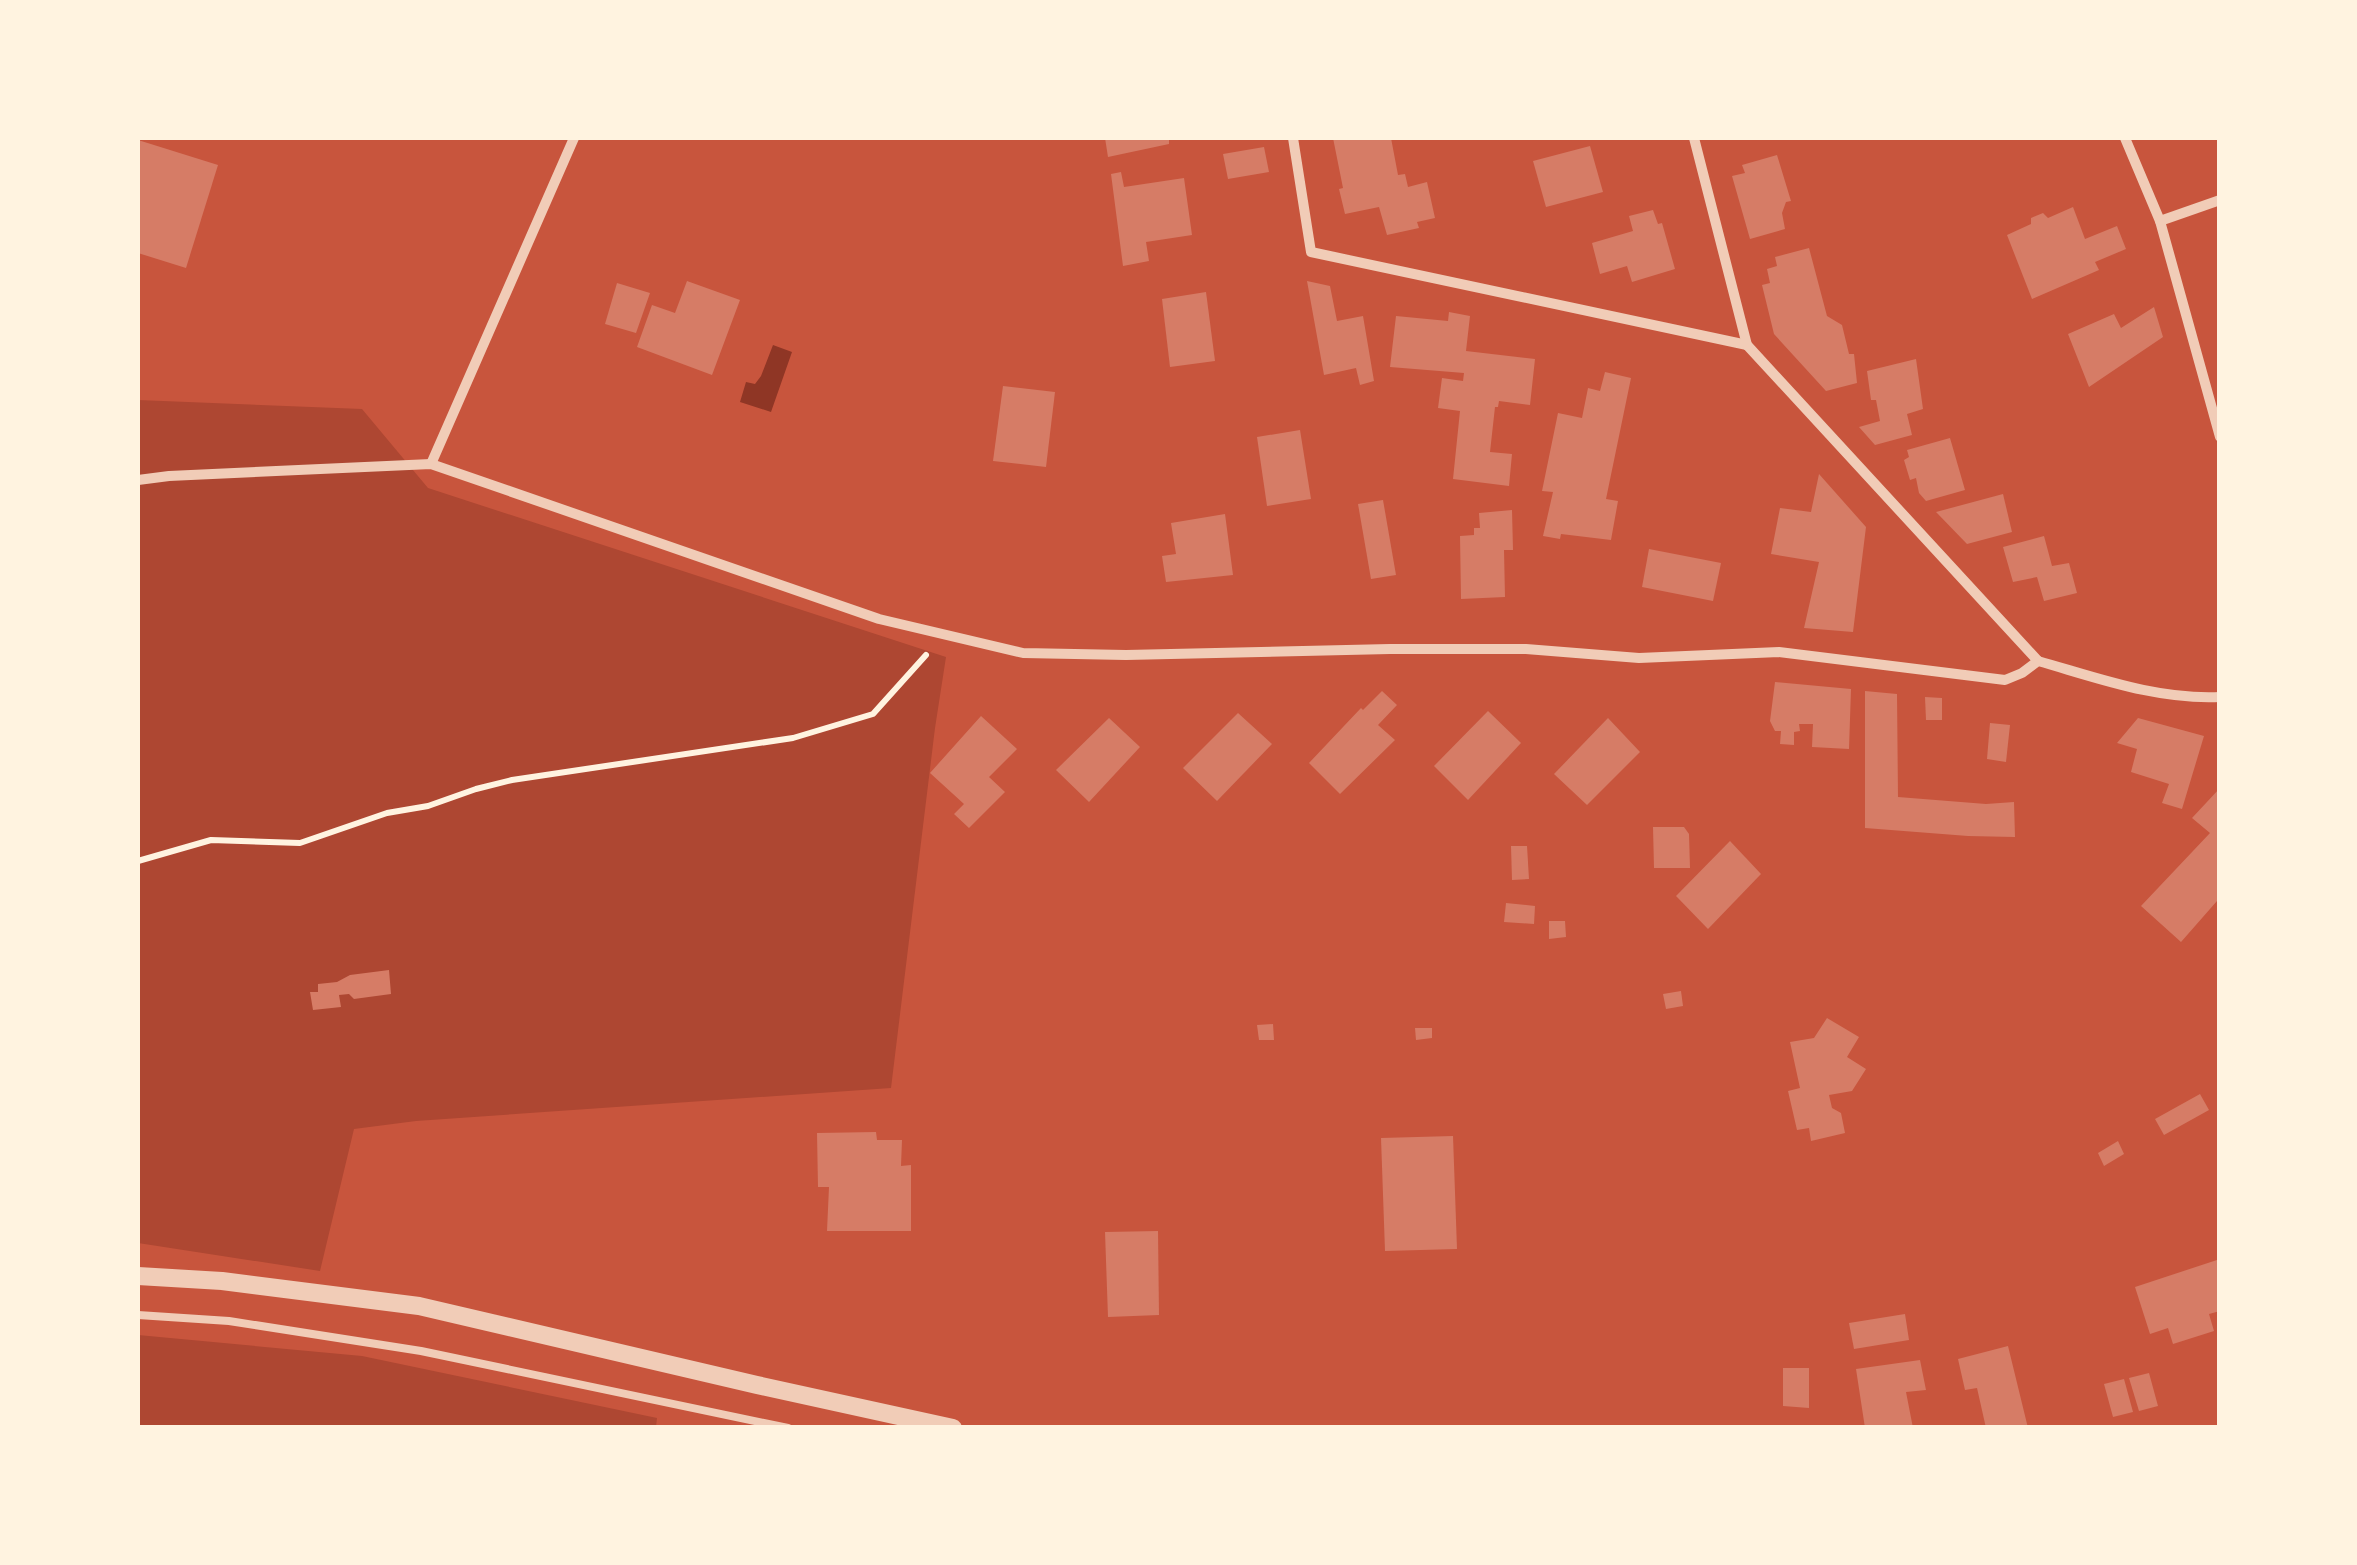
<svg xmlns="http://www.w3.org/2000/svg" width="2357" height="1565" viewBox="0 0 2357 1565" font-family="'Sofia Sans Condensed',sans-serif">
	<rect width="100%" height="100%" fill="#c8553d"/>
	<g fill="#ae4732">
		<polygon points="138,400 362,409 428,488 946,657 935,728 891,1088 416,1121 354,1129 320,1271 138,1243"/>
		<polygon points="138,1335 362,1356 657,1418 656,1427 138,1427"/>
	</g>
	<polygon fill="#8f3625" points="773,345 792,352 771,412 740,402 746,382 755,384 761,376"/>
	<g fill="#d67c66">
		<polygon points="1105,138 1169,138 1169,144 1108,157"/>
		<polygon points="1333,138 1391,138 1398,175 1405,174 1408,187 1427,182 1435,218 1417,222 1419,228 1387,235 1379,207 1345,214 1339,189 1343,188"/>
		<polygon points="138,140 218,165 186,268 138,253"/>
		<polygon points="1590,146 1603,192 1546,207 1533,161"/>
		<polygon points="1264,147 1269,172 1228,179 1223,154"/>
		<polygon points="1777,155 1791,201 1786,202 1782,213 1785,229 1750,239 1732,176 1745,173 1742,165"/>
		<polygon points="1121,172 1124,187 1184,178 1192,235 1146,242 1149,261 1123,266 1111,174"/>
		<polygon points="2073,207 2085,239 2117,226 2126,249 2095,262 2099,270 2032,299 2007,235 2031,224 2031,218 2043,213 2048,218"/>
		<polygon points="1653,210 1658,224 1662,223 1675,269 1632,282 1627,266 1600,274 1592,243 1633,231 1629,216"/>
		<polygon points="1809,248 1827,316 1842,325 1849,354 1854,354 1857,383 1826,391 1774,334 1762,285 1770,283 1767,269 1777,266 1775,257"/>
		<polygon points="687,281 740,300 712,375 637,347 652,305 675,313"/>
		<polygon points="1307,281 1330,286 1337,321 1363,316 1374,381 1360,385 1356,368 1324,375"/>
		<polygon points="617,283 650,293 636,333 605,324"/>
		<polygon points="1206,292 1215,361 1170,367 1162,299"/>
		<polygon points="2154,307 2163,337 2089,387 2068,334 2114,314 2121,328"/>
		<polygon points="1449,312 1470,316 1466,351 1535,359 1530,405 1499,401 1498,407 1495,407 1490,452 1512,454 1509,486 1453,479 1460,411 1438,408 1442,378 1463,381 1464,373 1390,367 1396,316 1448,321"/>
		<polygon points="1916,359 1923,409 1907,414 1912,435 1875,445 1859,427 1880,421 1876,400 1871,400 1867,371"/>
		<polygon points="1605,372 1631,378 1606,499 1618,501 1611,540 1561,534 1560,539 1543,536 1553,492 1542,491 1558,413 1582,418 1588,388 1600,391"/>
		<polygon points="1003,386 1055,392 1046,467 993,461"/>
		<polygon points="1300,430 1311,499 1267,506 1257,437"/>
		<polygon points="1950,438 1965,490 1926,501 1919,493 1916,478 1910,480 1904,460 1909,457 1907,450"/>
		<polygon points="1819,474 1866,527 1853,632 1804,628 1819,562 1771,554 1780,508 1811,512"/>
		<polygon points="2003,494 2012,532 1967,544 1936,512"/>
		<polygon points="1383,500 1396,575 1371,579 1358,504"/>
		<polygon points="1512,510 1513,550 1504,550 1505,597 1461,599 1460,536 1474,535 1474,528 1480,528 1479,513"/>
		<polygon points="1225,514 1233,575 1166,582 1162,556 1176,554 1171,523"/>
		<polygon points="2044,536 2052,566 2069,563 2077,593 2044,601 2037,577 2013,582 2003,547"/>
		<polygon points="1649,549 1721,563 1713,601 1642,587"/>
		<polygon points="1775,682 1851,689 1849,749 1812,747 1813,724 1799,724 1800,731 1794,732 1794,745 1780,744 1781,731 1775,731 1770,721"/>
		<polygon points="1382,691 1397,705 1378,725 1395,740 1340,794 1309,763 1361,708 1363,710"/>
		<polygon points="1865,691 1897,694 1898,797 1986,804 2014,802 2015,837 1968,836 1865,828"/>
		<polygon points="1925,697 1942,698 1942,720 1926,720"/>
		<polygon points="1488,711 1521,743 1468,800 1434,766"/>
		<polygon points="1238,713 1272,744 1217,801 1183,768"/>
		<polygon points="981,716 1017,749 989,777 1005,792 969,828 954,814 964,804 930,773"/>
		<polygon points="1109,718 1140,747 1089,802 1056,770"/>
		<polygon points="1608,718 1640,752 1587,805 1554,774"/>
		<polygon points="2138,718 2204,736 2182,809 2162,803 2169,784 2131,772 2137,749 2117,743"/>
		<polygon points="1990,723 2010,725 2006,762 1987,759"/>
		<polygon points="2220,788 2220,904 2217,901 2181,942 2141,906 2210,833 2192,818"/>
		<polygon points="1653,827 1684,827 1689,834 1690,868 1654,868"/>
		<polygon points="1730,841 1761,874 1708,929 1676,896"/>
		<polygon points="1511,846 1527,846 1529,879 1512,880"/>
		<polygon points="1506,903 1535,906 1534,924 1504,922"/>
		<polygon points="1549,921 1565,921 1566,937 1549,939"/>
		<polygon points="389,970 391,994 354,999 349,994 339,995 341,1007 313,1010 310,992 318,992 318,984 337,982 350,975"/>
		<polygon points="1681,991 1683,1006 1666,1009 1663,994"/>
		<polygon points="1827,1018 1859,1037 1847,1057 1866,1069 1852,1091 1829,1095 1832,1108 1841,1113 1845,1133 1811,1141 1809,1128 1797,1130 1788,1091 1800,1088 1790,1042 1814,1038"/>
		<polygon points="1273,1024 1274,1040 1259,1040 1257,1025"/>
		<polygon points="1415,1028 1432,1028 1432,1038 1416,1040"/>
		<polygon points="2200,1094 2209,1110 2164,1135 2155,1119"/>
		<polygon points="876,1132 877,1140 902,1140 901,1166 911,1165 911,1231 827,1231 829,1187 818,1187 817,1133"/>
		<polygon points="1453,1136 1457,1249 1385,1251 1381,1138"/>
		<polygon points="2118,1141 2124,1154 2104,1166 2098,1153"/>
		<polygon points="1158,1231 1159,1315 1108,1317 1105,1232"/>
		<polygon points="2220,1259 2220,1311 2209,1314 2214,1331 2173,1344 2168,1328 2150,1334 2135,1287"/>
		<polygon points="1905,1314 1909,1340 1854,1349 1849,1323"/>
		<polygon points="2008,1346 2028,1428 1986,1428 1977,1388 1965,1390 1958,1359"/>
		<polygon points="1920,1360 1926,1390 1906,1392 1913,1428 1865,1428 1856,1369"/>
		<polygon points="1783,1368 1809,1368 1809,1408 1783,1406"/>
		<polygon points="2149,1373 2158,1406 2139,1411 2129,1378"/>
		<polygon points="2124,1379 2133,1412 2113,1417 2104,1384"/>
	</g>
	<g fill="none" stroke-linecap="round" stroke-linejoin="round">
		<polyline stroke="#fff3e0" stroke-width="6" points="138,861 211,840 300,843 387,813 428,806 476,789 512,780 793,738 873,714 926,655"/>
		<polyline stroke="#f1ccb7" stroke-width="8" points="138,1315 229,1321 421,1351 788,1428"/>
		<g stroke="#f1ccb7" stroke-width="10">
			<polyline points="1293,138 1311,252 1747,345"/>
			<polyline points="1694,138 1747,345 2038,661"/>
			<polyline points="2125,138 2160,221 2220,437"/>
			<polyline points="2160,221 2220,200"/>
			<polyline points="431,464 574,138"/>
			<path d="M 138,480 L 169,476 L 431,464 L 879,619 L 1023,653 L 1126,655 L 1390,649 L 1526,649 L 1639,658 L 1779,652 L 2005,680 L 2022,673 L 2038,661 C 2098,678 2157,700 2220,697"/>
		</g>
		<polyline stroke="#f1ccb7" stroke-width="18" points="138,1276 222,1281 419,1306 757,1385 953,1428"/>
	</g>
	<rect width="2357" height="1565" fill="none" stroke="#fff3e0" stroke-width="280"/>
</svg>
